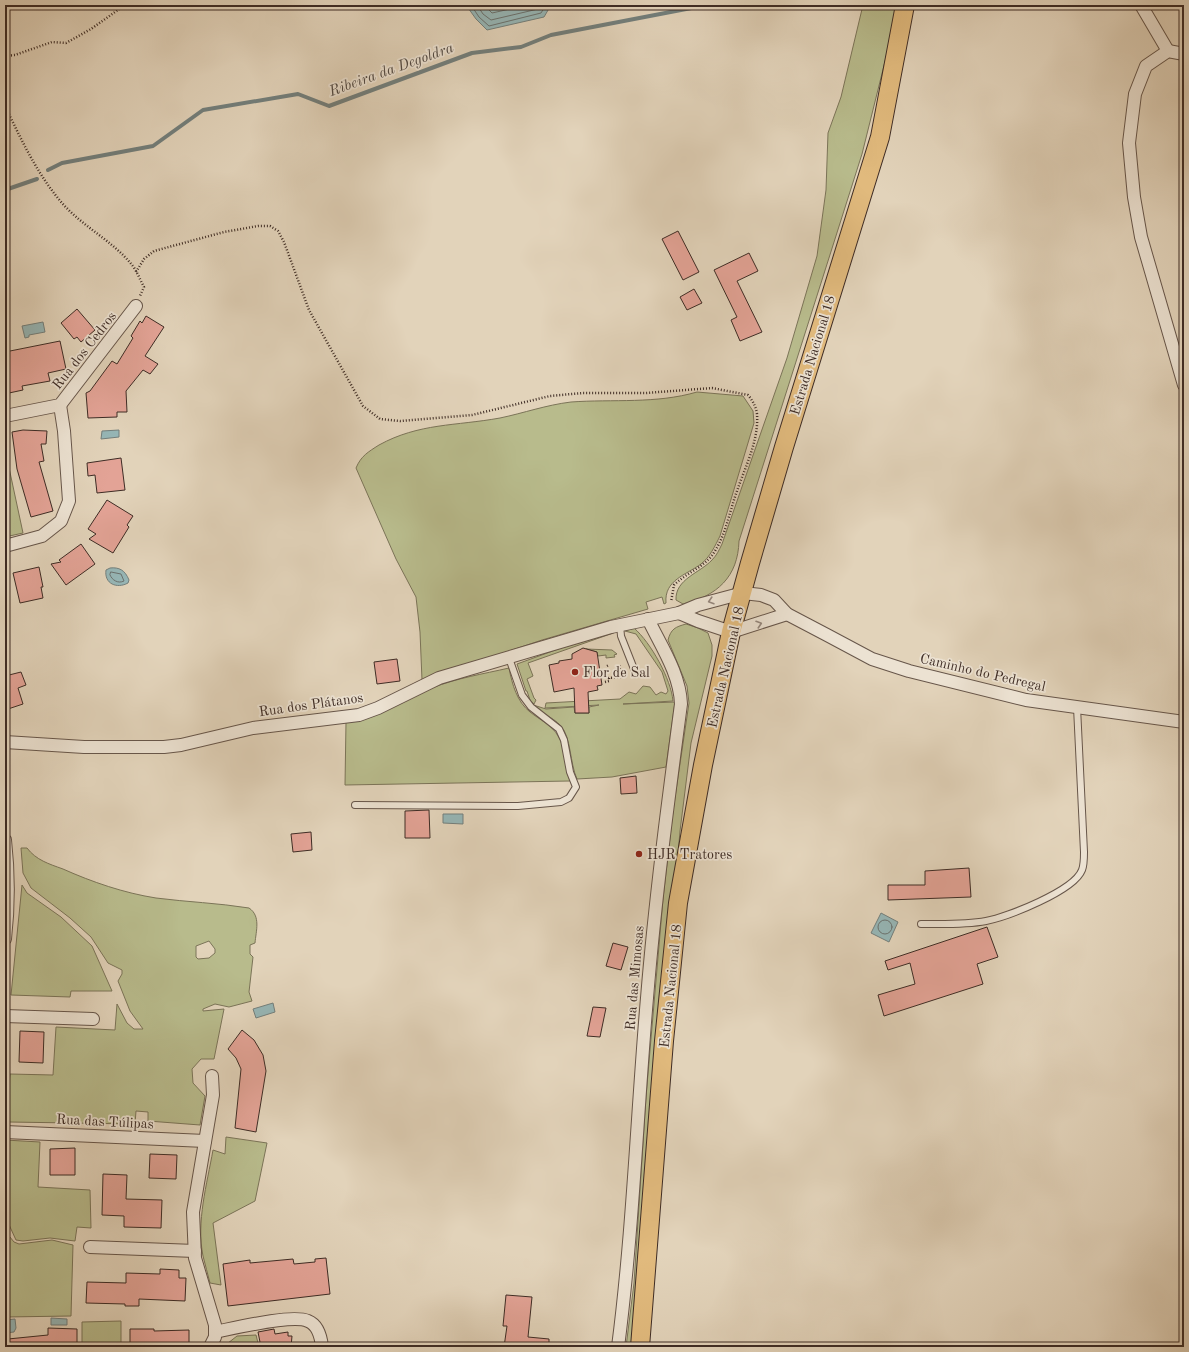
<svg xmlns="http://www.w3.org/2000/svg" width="1189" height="1352" viewBox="0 0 1189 1352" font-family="'Old Standard TT',serif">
	<rect width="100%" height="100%" fill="#e2d3ba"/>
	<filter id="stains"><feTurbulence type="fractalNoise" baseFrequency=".005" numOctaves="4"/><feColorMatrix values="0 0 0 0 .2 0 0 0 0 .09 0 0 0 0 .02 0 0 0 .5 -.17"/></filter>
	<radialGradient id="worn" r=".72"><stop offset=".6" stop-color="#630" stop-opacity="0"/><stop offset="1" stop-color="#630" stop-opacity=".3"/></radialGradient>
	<g fill="#b8bb8c" stroke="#7b7458" fill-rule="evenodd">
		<path d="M 863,5 L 899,5 L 862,154 L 739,541 C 738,577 717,596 683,604 L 676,600 C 675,579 700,573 712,560 C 717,555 719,550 722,544 L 787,358 L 817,256 L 826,190 L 828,133 L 841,97 Z"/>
		<path d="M 697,392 L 743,396 L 753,411 L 754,423 L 720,536 C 715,546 710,557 701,564 C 686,575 664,580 666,603 L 664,604 L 662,597 L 646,602 L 648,609 L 542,640 L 422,680 L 420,632 L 416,597 L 396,559 L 356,468 C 361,456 368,452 379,445 C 419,423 456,426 500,418 C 524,413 546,405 571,402 C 613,399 656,404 697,392 Z"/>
		<polygon points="5,449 23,533 5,537"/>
		<path d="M 686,624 L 698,628 L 708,633 L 712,645 L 712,656 L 691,743 L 680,831 L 636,1347 L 626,1347 L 634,1283 L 646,1097 L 663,899 L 673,811 L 689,703 L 687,686 L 668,640 C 671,629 675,627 686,624 Z"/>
		<path d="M 634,628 C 651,643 671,679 673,701 L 623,704 L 675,702 L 666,767 L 612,777 L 577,779 C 570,764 571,737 561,726 C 552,716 539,713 530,704 L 546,709 L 574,707 L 575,713 L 589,713 L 589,707 L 599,705 L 545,708 L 546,703 L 620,699 L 629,692 L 636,694 L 643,686 L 650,687 L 656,695 L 661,692 L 666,694 L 668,691 L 662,672 L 636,634 L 625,631 Z"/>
		<polygon points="616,632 528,663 533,676 527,679 534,698 536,700 534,704 530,700 527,691 526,691 517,664 561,648"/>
		<polygon points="586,649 612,650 617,654 614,655 615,657 606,658 606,655 598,656 597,652"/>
		<path d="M 509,668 C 512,684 517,702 530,712 C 540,720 552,725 558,736 C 566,748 565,767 570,781 L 345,785 L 346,722 C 380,717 402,700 432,688 C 457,678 483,674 509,668 Z"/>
		<path d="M 21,848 L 27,848 C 36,860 49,864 63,869 C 92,882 124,893 156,898 C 187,902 218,903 249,908 C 261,916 256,931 255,943 L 250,945 L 250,954 L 253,957 L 249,992 L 252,1001 L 229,1007 L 215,1004 L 203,1009 L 203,1011 L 224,1009 L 214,1059 L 201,1059 L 192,1069 L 193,1083 L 205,1096 L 200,1125 L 148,1121 L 148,1112 L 136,1111 L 135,1124 L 9,1122 L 5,1119 L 10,1074 L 53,1075 L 56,1027 L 115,1030 L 117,1004 L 127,1023 L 134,1029 L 143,1029 L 130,1011 L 118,981 L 122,974 L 122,970 L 108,963 L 91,937 L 70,918 L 31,888 L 23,873 ZM 209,941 L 215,949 L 215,953 L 209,958 L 198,959 L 196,957 L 196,946 Z"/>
		<polygon points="22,885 27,893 61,917 92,946 112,991 71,991 70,997 11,995"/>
		<path d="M 226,1137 L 267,1143 L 255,1201 L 213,1223 L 221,1285 L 210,1283 C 208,1274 205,1265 203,1256 C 196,1222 207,1184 213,1150 L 225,1154 Z"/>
		<polygon points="5,1140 40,1142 38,1187 90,1190 91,1228 77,1227 75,1241 50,1238 23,1241 16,1240 5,1216"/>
		<polygon points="5,1231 14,1242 19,1244 52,1240 73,1245 71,1316 5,1317"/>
		<polygon points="121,1321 121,1347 82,1347 82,1322"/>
		<polygon points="256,1335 259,1347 223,1347 237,1336"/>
	</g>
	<g fill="#96b6b6" stroke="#737f7c">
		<polygon points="466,5 551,5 544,17 487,30 476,19"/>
		<polygon points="43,322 45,332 29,335 29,337 25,338 22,326"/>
		<polygon points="119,430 119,437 101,439 102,431"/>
		<path d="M 110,568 C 119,567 125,570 129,580 L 128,583 C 117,589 104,584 106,570 Z"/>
		<polygon points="443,814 463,814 463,824 443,823"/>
		<polygon points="881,913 898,922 889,942 871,933"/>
		<polygon points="273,1003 275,1012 256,1018 253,1009"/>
		<polygon points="51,1318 67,1319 67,1325 51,1325"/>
		<polygon points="15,1319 16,1328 14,1332 5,1333 5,1320"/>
	</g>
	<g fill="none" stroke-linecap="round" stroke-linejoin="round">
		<g stroke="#6a716e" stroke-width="1">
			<polyline points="471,5 479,17 489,26 541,13 546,5"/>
			<polyline points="477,5 483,14 491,20 538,9 540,5"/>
			<polyline points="484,5 492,13 528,5"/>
			<path d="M 111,572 L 121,574 L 124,581 C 118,584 112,580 110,575 Z"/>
			<circle cx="885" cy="927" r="7"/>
		</g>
		<g stroke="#737f7c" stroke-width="4">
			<polyline points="48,170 62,163 153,146 203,110 298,94 329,106 472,53 521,47 551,35 707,5"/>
			<polyline points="5,190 37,179"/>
		</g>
	</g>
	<g fill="#e3a396" stroke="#3e2c25">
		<polygon points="678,231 699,272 683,280 662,239"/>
		<polygon points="749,253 758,271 737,281 762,332 740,341 731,320 737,317 714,270"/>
		<polygon points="694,289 702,303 687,310 680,297"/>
		<polygon points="77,309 95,330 81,342 77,337 74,339 61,323"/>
		<polygon points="146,316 164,327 145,356 158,364 150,374 143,370 126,391 127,412 117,412 117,417 88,418 86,393 90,391 112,361 117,364 133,338 131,336 140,321 142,323"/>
		<polygon points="60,341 66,369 48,373 50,381 22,386 23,390 9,393 5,376 5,352"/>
		<polygon points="23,430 47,431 46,444 41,444 44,461 39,462 53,511 31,517 17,469 12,432"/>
		<polygon points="121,458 125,490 97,493 95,475 88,476 87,463"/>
		<polygon points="107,500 133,516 127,525 129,527 113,553 89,539 96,534 88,529"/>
		<polygon points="81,544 95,564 66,585 51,564 61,562 59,560"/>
		<polygon points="39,567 43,587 41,587 43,598 20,603 13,573"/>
		<polygon points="583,648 597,652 602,685 597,686 598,690 588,692 589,713 575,713 574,688 554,692 549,665 559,663 559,661 572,659 572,654"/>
		<polygon points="397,659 400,681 377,684 374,662"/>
		<polygon points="21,672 26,685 18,688 23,704 5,710 5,676"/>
		<polygon points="636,776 637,793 621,794 620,778"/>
		<polygon points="429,810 430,838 405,838 405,811"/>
		<polygon points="311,832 312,850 293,852 291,834"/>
		<polygon points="969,868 971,897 888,900 888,885 925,885 925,871"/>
		<polygon points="987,927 998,957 977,964 983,984 884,1016 878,995 915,984 910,963 888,970 885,961"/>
		<polygon points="613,943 628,947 621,970 606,966"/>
		<polygon points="593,1007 606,1008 600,1037 587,1036"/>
		<polygon points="242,1030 254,1040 263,1055 266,1071 256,1132 235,1128 241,1069 236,1058 228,1049"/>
		<polygon points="20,1031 44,1032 43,1063 19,1062"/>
		<polygon points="75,1148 75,1175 50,1175 50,1149"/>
		<polygon points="150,1154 177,1155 176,1179 149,1178"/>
		<polygon points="103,1174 127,1175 126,1199 162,1200 161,1228 124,1227 124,1216 102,1215"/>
		<polygon points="326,1258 330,1294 228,1306 223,1264 250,1260 250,1263 293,1259 294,1264 315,1262 315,1259"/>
		<polygon points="160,1269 179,1270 179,1278 186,1278 185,1301 139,1299 139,1306 125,1306 125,1304 86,1303 87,1282 126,1283 126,1273 160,1274"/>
		<polygon points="506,1295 532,1297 528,1337 549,1339 549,1347 504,1347 507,1326 503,1326"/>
		<polygon points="48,1328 77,1329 77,1347 8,1347 8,1339 48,1335"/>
		<polygon points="130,1329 154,1329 154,1331 189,1330 189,1347 130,1347"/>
		<polygon points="274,1329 275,1334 288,1332 288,1336 292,1336 291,1347 261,1347 258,1332"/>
	</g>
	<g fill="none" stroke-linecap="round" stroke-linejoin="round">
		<g stroke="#67564a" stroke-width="8">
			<g id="lane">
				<polyline points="620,625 621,636 636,674"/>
				<polyline points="355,805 518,806 561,802 569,798 576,787 570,772 564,740 559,729 531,707 522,695 509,658"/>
				<path d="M 921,924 C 942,924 965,925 986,921 C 1007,917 1074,891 1082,870 C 1084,865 1084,858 1084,852 L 1077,707"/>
			</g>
		</g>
		<g stroke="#67564a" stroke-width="14">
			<g id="street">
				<polyline points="1141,5 1168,51"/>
				<polyline points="1184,54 1168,51 1146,66 1135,94 1129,143 1134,197 1141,237 1184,385"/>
				<polyline points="5,416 60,405 136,306"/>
				<polyline points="5,546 42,536 61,521 69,501 64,431 60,405"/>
				<polyline points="679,613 698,621 731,632 787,614"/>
				<polyline points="5,742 84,747 164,747 181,745 253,728 359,715 378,708 439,678 611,627 679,613 698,605 743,593 761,595 774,600 787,614 827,635 872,659 909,671 1026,700 1184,722"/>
				<path d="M 5,840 C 9,875 9,904 5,939"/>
				<polyline points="5,1016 93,1019"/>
				<polyline points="5,1132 205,1141"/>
				<polyline points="90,1247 195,1251"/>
				<path d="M 215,1332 C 235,1328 292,1314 308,1321 C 318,1325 321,1337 322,1347"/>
				<polyline points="210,1347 215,1337 215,1325 195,1258 193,1212 213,1095 212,1076"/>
				<path d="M 618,1347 C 633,1231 637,1114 647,998 C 655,900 668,802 681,704 C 680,674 661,646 648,619"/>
			</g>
		</g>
		<g stroke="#3e2c25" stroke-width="20">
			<polyline id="primary" points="640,1347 664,1041 678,903 703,765 731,632 750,563 784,447 880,137 905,5"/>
		</g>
		<g stroke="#3e2c25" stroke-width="2.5" stroke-dasharray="1 2" stroke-linecap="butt">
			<polyline points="5,56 15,55 52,42 66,43 91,29 125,5"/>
			<path d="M 5,106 C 21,139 37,174 62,203 C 83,227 113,241 132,265 C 137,271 140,280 144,287 L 140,296"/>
			<path d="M 136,272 L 144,259 L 154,251 L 224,232 L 258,226 L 270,226 L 278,231 L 284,242 L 309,310 L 363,406 L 380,419 L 400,421 L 472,415 L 550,396 L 583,393 L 646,393 L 712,388 L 748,395 C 753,401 756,407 757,414 C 759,441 745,467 737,491 C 729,513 726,535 713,554 C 703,568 686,573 674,585 L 671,602"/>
			<polyline points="607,666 609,665"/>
			<polyline points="608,678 621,677 619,664"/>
			<polyline points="605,682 609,681 609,678"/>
		</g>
		<use href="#lane" stroke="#ece2d2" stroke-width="6"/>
		<use href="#street" stroke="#ece2d2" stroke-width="12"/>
		<use href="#primary" stroke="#e1ba7d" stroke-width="18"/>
	</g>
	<defs><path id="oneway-chevron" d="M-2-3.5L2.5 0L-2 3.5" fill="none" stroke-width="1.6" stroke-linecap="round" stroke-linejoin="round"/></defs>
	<g stroke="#95877c">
		<use href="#oneway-chevron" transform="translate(711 601) rotate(163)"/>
		<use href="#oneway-chevron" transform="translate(759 624) rotate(-18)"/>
	</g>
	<g fill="#8f2418" stroke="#ece2d2" stroke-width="1.5">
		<circle cx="575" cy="672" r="4"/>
		<circle cx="639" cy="854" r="4"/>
	</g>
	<g text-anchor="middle" stroke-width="3.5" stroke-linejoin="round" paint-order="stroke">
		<g font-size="14" fill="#3e2c25" stroke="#ece2d2">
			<text transform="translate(84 350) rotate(-52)" y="5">Rua dos Cedros</text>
			<text transform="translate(812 355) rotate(-73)" y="5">Estrada Nacional 18</text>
			<text transform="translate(725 667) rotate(-77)" y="5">Estrada Nacional 18</text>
			<text transform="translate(983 672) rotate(13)" y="5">Caminho do Pedregal</text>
			<text transform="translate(311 704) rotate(-8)" y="5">Rua dos Plátanos</text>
			<text transform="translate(634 978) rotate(-85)" y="5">Rua das Mimosas</text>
			<text transform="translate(670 986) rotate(-84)" y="5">Estrada Nacional 18</text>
			<text transform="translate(105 1121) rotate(3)" y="5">Rua das Túlipas</text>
		</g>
		<g font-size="14" fill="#3e2c25" stroke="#ece2d2" text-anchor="start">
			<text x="583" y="677">Flor de Sal</text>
			<text x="647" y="859">HJR Tratores</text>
		</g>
		<g font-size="15" font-style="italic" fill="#504842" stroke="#ece2d2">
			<text transform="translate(391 69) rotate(-20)" y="5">Ribeira da Degoldra</text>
		</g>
	</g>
	<rect width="1189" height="1352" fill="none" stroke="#e2d3ba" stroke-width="20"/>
	<rect x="6" y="6" width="1177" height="1340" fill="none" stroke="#3e2c25" stroke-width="2"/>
	<rect x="10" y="10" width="1169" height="1332" fill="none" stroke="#3e2c25"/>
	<rect width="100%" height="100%" filter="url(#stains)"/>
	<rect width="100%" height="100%" fill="url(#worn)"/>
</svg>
